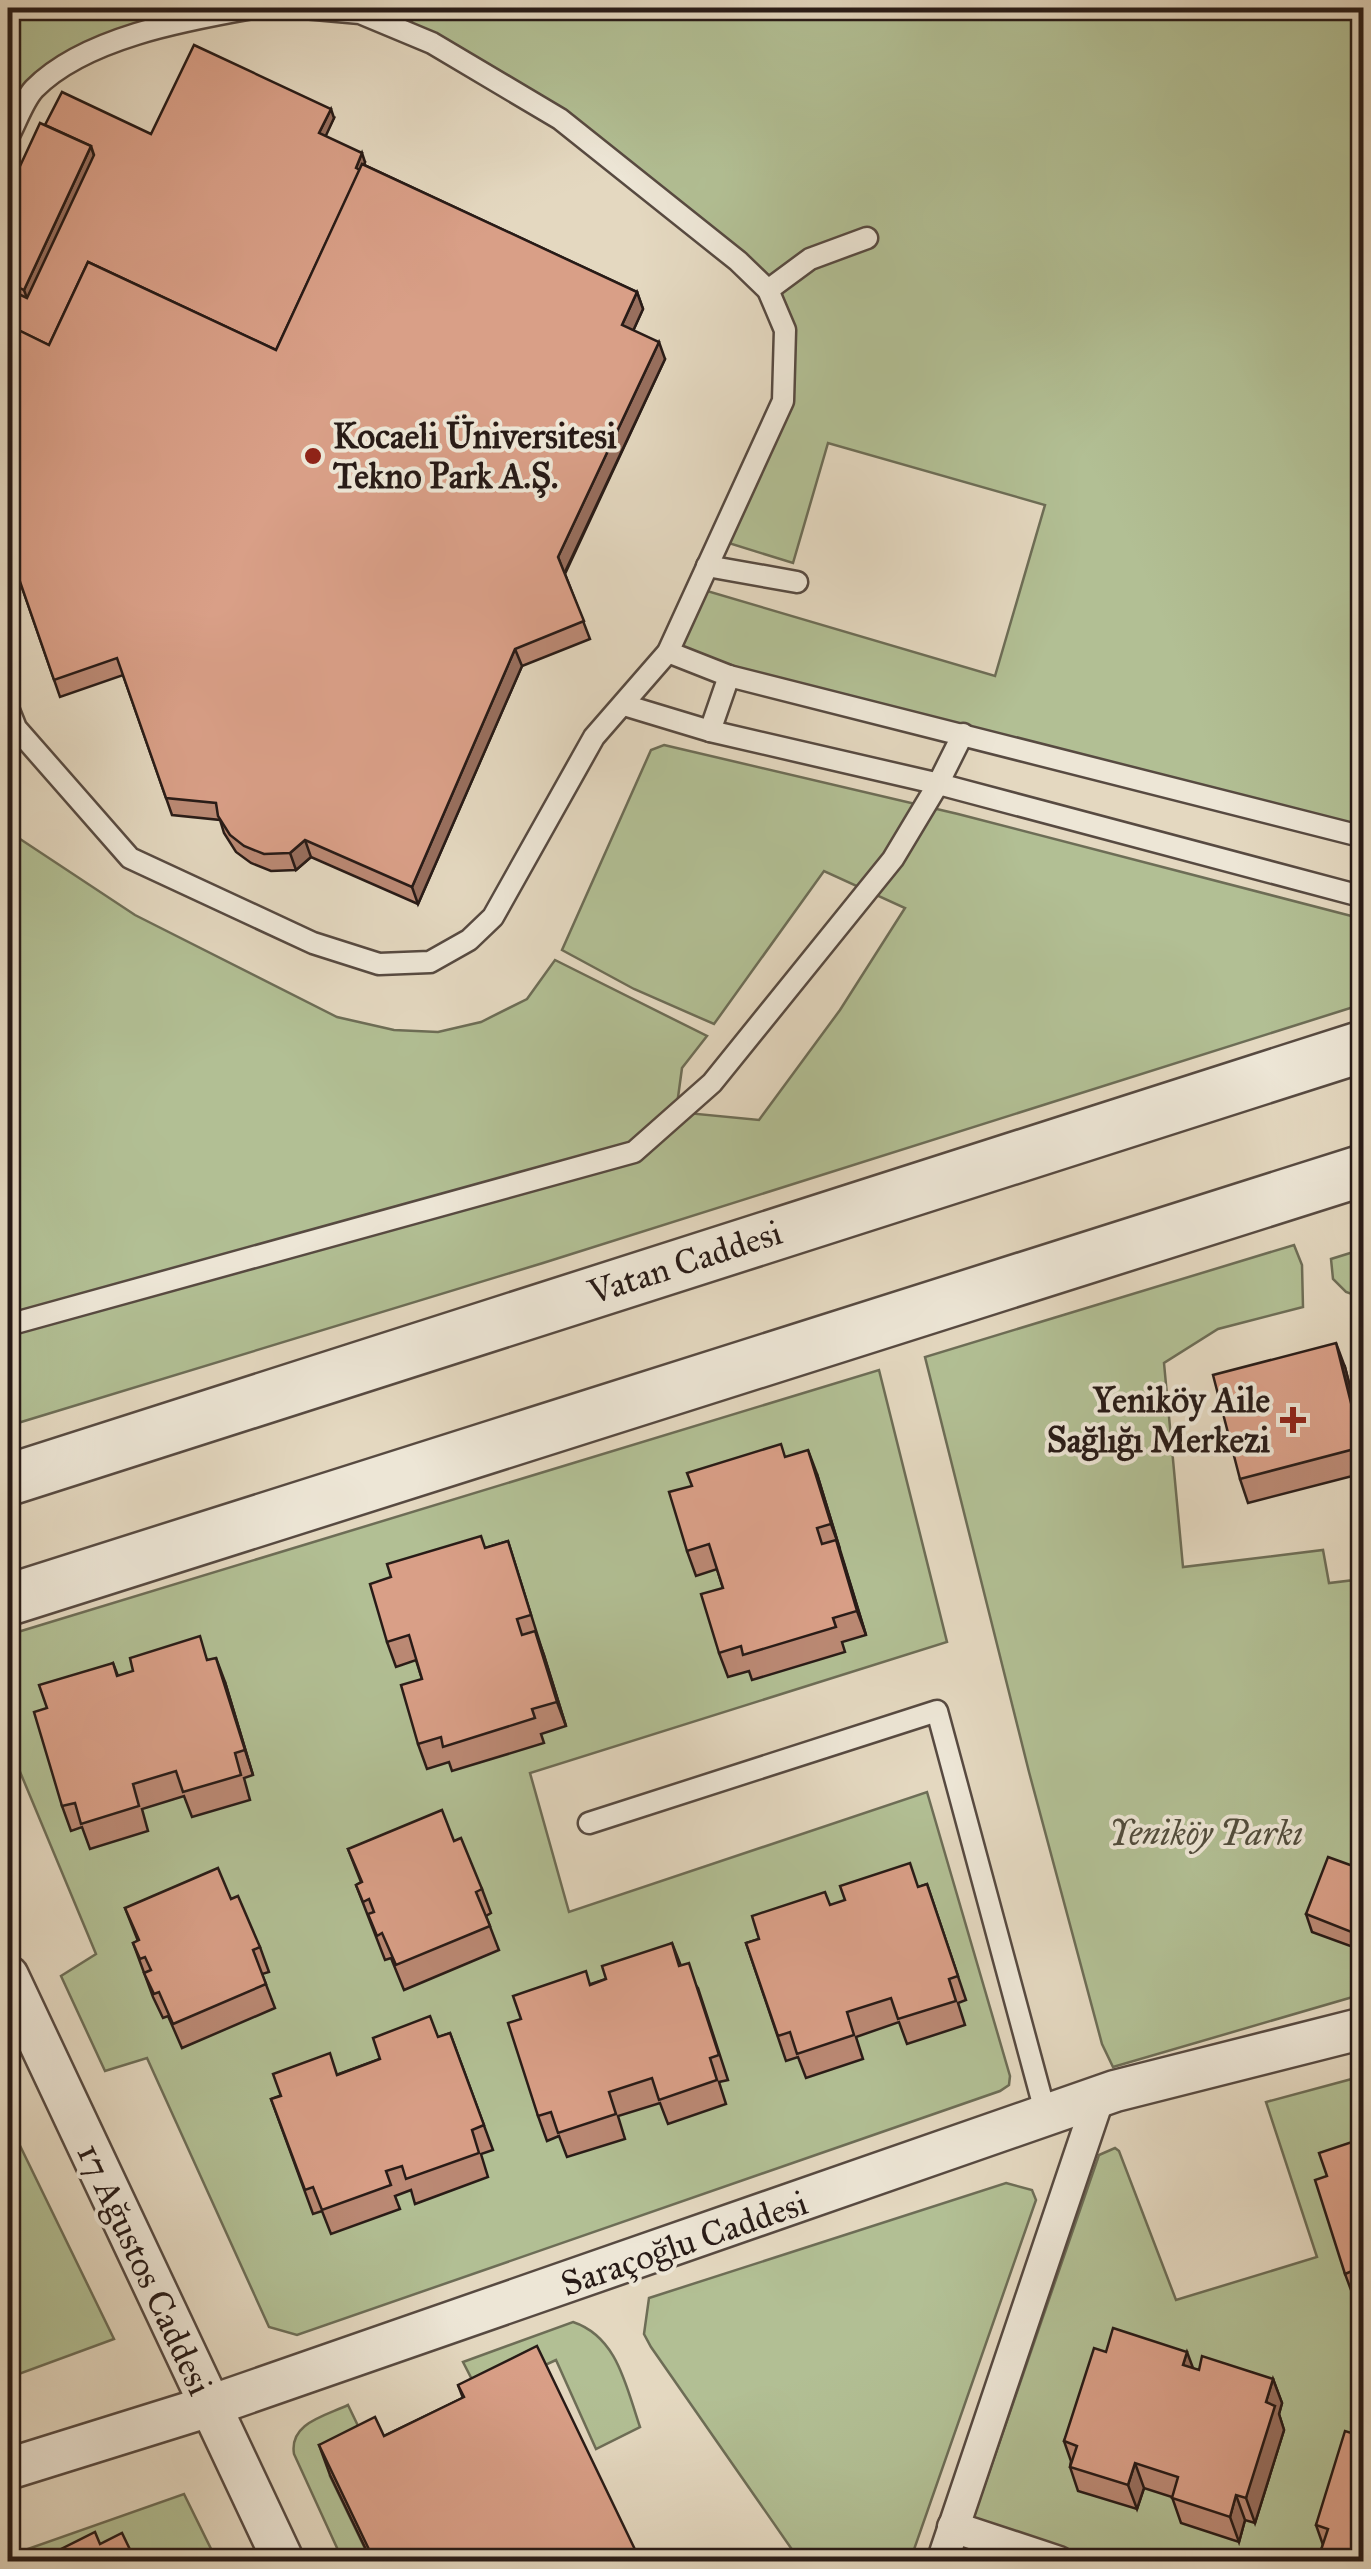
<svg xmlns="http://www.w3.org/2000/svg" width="1371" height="2569" viewBox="0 0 1371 2569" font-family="'IM FELL Great Primer',serif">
	<rect width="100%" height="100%" fill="#e4d8c0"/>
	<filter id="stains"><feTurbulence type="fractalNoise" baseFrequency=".002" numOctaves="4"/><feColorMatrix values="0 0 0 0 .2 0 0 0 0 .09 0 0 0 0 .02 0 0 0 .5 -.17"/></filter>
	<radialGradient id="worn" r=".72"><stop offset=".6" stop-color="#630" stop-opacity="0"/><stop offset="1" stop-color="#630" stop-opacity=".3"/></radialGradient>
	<g fill="#b2bf94" stroke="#6d6d56" stroke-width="2.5">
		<polygon points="8,8 165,8 169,26 90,50 33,90 8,137"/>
		<polygon points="418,8 1363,8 1363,837 668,652 697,588 995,676 1045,505 828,443 793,563 719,540 783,401 785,330 768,290 560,119 408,30"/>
		<polygon points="664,745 958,814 1363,919 1363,1004 543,1263 8,1426 8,831 135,915 337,1017 394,1030 438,1032 481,1022 527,999 555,960 707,1036 682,1068 676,1112 759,1120 840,1010 905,908 824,871 714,1024 634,989 562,950 651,750"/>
		<polygon points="1294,1245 1302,1265 1303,1307 1218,1329 1164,1363 1183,1567 1323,1550 1329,1583 1363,1579 1363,1994 1113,2067 1102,2044 1029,1772 925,1357"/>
		<polygon points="1363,1249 1364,1249 1363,1298 1346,1292 1333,1279 1331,1259"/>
		<polygon points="879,1370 947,1642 530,1773 569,1912 927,1792 1010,2076 1009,2085 1000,2091 297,2335 269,2327 147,2058 105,2071 61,1976 96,1954 8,1743 8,1635"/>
		<polygon points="1363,2076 1363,2561 958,2562 1099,2155 1115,2148 1119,2151 1176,2300 1317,2257 1266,2102"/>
		<polygon points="8,2121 114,2339 8,2378"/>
		<polygon points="1006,2183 1032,2190 1036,2200 910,2561 800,2561 651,2347 644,2334 649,2298"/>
		<path d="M 573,2322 C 618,2337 626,2387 640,2427 L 596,2449 L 556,2360 L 480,2395 L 463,2362 Z"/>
		<path d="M 348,2405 L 372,2455 L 330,2476 L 371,2561 L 343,2561 L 294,2454 C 289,2423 325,2416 348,2405 Z"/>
		<polygon points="184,2494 217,2561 8,2562 8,2556"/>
	</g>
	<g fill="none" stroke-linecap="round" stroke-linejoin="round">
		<g stroke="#574a41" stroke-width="25">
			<g id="service">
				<path d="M 8,137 C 16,123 23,101 34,89 C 84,38 185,20 253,8"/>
				<polyline points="768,290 810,259 867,238"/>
				<polyline points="707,566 797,582"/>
				<polyline points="668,652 729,676 1364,837"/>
				<polyline points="624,705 710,731 935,783 1364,897"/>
				<polyline points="8,708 16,728 130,858 313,943 379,964 430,962 469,940 493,917 594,737 668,652 783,401 785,330 768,290 738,261 560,119 432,43 360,13 304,8"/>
				<polyline points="710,731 729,676"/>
				<polyline points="8,1325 634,1152 712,1083 893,859 938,784 963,734"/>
				<polyline points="589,1823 937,1711 1046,2115"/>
			</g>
		</g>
		<g stroke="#574a41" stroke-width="35">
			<g id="pedestrian">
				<polyline points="953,2527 1059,2562"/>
				<polyline points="942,2562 1099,2097"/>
			</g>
		</g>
		<g stroke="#574a41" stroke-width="45">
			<g id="minor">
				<polyline points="8,1976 284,2562"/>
				<polyline points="8,2469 210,2406 1115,2091 1364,2028"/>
			</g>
		</g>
		<g stroke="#574a41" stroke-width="55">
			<g id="tertiary">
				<polyline points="8,1480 1364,1046"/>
				<polyline points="8,1600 1364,1170"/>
			</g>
		</g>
		<use href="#service" stroke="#ede6d6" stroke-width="20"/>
		<use href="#pedestrian" stroke="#ede6d6" stroke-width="30"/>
		<use href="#minor" stroke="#ede6d6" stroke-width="40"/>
		<use href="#tertiary" stroke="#ede6d6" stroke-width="50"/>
	</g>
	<g fill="#bb8974" stroke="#281b17" stroke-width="2.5">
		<polygon points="334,118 325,136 365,162 364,165 637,292 643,309 633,331 665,359 565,574 590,639 522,666 418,904 311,857 296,870 271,871 251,863 236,852 224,833 220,820 172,815 123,675 60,697 8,547 8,192 45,125 151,134"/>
		<polygon points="1345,1367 1364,1442 1364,1473 1248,1503 1240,1479"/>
		<polygon points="786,1457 817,1474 866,1635 842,1642 845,1652 752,1680 749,1671 728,1677 719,1653 723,1588 717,1569 696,1576 687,1551"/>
		<polygon points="508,1541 566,1726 541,1734 544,1743 452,1771 449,1762 427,1769 418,1744 422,1679 416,1660 396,1667 387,1642 485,1548"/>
		<polygon points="208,1660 225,1682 253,1775 244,1778 250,1800 192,1817 184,1796 142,1809 148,1831 90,1849 82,1827 71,1831 62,1806 47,1708 113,1663 118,1676"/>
		<polygon points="454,1841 482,1889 491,1913 486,1916 499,1950 404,1990 391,1958 385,1960 356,1885 361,1882 348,1849"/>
		<polygon points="1364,1870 1364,1951 1312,1932 1306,1914"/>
		<polygon points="927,1884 966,2000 958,2003 965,2025 907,2044 899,2022 856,2037 863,2059 806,2078 798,2057 786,2061 746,1943 759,1939 830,1905 919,1887"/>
		<polygon points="231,1899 260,1947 269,1972 262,1974 275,2008 182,2048 168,2016 163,2018 153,1997 133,1943 138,1941 125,1908"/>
		<polygon points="672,1943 681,1966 698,1988 728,2080 719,2082 726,2104 668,2124 660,2103 618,2116 625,2139 567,2157 559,2136 547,2141 538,2116 521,2019 591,1984 606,1979"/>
		<polygon points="450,2033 493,2150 481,2154 488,2177 415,2204 411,2190 395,2196 400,2209 331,2234 322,2211 313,2214 271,2099"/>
		<polygon points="1364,2138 1364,2295 1354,2298 1345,2274 1327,2176"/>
		<polygon points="1106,2352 1199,2370 1273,2379 1282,2403 1279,2414 1284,2430 1255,2523 1245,2520 1239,2542 1181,2523 1172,2497 1144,2488 1137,2509 1078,2491 1070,2467 1071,2461 1064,2441"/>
		<polygon points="458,2385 641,2562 372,2562 330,2475 319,2445 384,2436 463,2398"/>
		<polygon points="1358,2435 1364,2562 1326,2562 1321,2550 1323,2545 1316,2525"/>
	</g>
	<g fill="#986f5e" stroke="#281b17" stroke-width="2.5">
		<polygon points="331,109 334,118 323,142 319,133"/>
		<polygon points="91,146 97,164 30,307 24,290"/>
		<polygon points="362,153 365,162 359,176 356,168"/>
		<polygon points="637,292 643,309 628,342 622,325"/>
		<polygon points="659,342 665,359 564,574 558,557"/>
		<polygon points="515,649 522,666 418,904 412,887"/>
		<polygon points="305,840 311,857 296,870 290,853"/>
		<polygon points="1336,1343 1345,1367 1364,1442 1364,1451"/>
		<polygon points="808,1450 817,1474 840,1549 831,1524"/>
		<polygon points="836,1540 844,1564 866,1635 857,1611"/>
		<polygon points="535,1631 544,1655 566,1726 557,1702"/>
		<polygon points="216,1658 225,1682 253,1775 245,1750"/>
		<polygon points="1187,2352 1196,2376 1183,2365"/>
		<polygon points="1273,2379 1282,2403 1279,2414 1284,2430 1255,2523 1246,2498 1266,2402"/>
		<polygon points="1135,2463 1144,2488 1137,2509 1128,2485"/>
		<polygon points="1236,2495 1245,2520 1239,2542 1230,2517"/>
	</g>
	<g fill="#d99f87" stroke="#281b17" stroke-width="2.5">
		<polygon points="194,45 331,109 319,133 362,153 356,168 360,170 276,350 88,262 49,345 8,325 8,289 27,298 94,155 91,146 45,125 62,92 151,134"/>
		<polygon points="40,123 91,146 24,290 8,282 8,192"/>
		<polygon points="362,164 637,292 622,325 659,342 558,557 584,621 515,649 412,887 305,840 290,853 264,854 244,846 230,835 218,816 216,803 166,798 117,658 54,680 8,547 8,325 49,345 88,262 276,350"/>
		<polygon points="1336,1343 1362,1447 1240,1479 1213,1375"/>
		<polygon points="781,1444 785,1457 808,1450 831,1524 817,1528 822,1544 836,1540 857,1611 833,1618 836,1627 743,1655 741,1646 719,1653 701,1594 723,1588 709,1544 687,1551 669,1492 692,1486 687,1473"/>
		<polygon points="481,1536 485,1548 508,1541 531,1615 517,1619 522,1635 535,1631 557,1702 532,1709 535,1718 443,1747 441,1737 418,1744 401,1685 422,1679 409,1635 387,1642 370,1584 391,1577 387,1564"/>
		<polygon points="200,1636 207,1660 216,1658 245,1750 235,1753 241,1775 183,1792 176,1771 133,1784 139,1806 81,1824 75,1803 62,1806 34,1712 47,1708 39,1685 113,1663 117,1676 133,1671 130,1658"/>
		<polygon points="442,1810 454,1841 461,1838 482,1889 476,1892 490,1926 396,1965 382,1933 377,1936 368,1914 374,1912 369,1899 363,1902 356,1885 362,1882 348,1849"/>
		<polygon points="1328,1857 1364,1870 1364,1937 1306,1914"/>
		<polygon points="910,1863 918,1887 927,1884 958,1976 949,1979 956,2001 898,2019 891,1998 847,2012 854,2035 797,2054 790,2032 778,2036 746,1943 759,1939 752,1916 825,1892 830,1905 845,1900 840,1886"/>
		<polygon points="218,1868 231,1899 238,1896 260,1947 253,1950 266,1984 173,2024 159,1992 154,1994 144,1973 151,1970 145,1957 140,1959 133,1943 139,1940 125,1908"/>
		<polygon points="672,1943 679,1966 689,1963 719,2055 710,2058 717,2080 659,2100 652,2078 609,2092 616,2114 558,2133 551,2112 538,2116 508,2023 521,2019 513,1996 586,1971 590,1985 606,1979 602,1966"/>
		<polygon points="430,2016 438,2037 450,2033 484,2125 472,2130 479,2153 406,2179 402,2166 386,2171 391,2185 322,2210 313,2187 305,2190 271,2099 281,2096 273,2074 330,2053 337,2075 380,2059 373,2038"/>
		<polygon points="1364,2138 1364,2287 1357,2269 1345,2274 1315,2180 1327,2176 1319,2153"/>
		<polygon points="1113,2328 1187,2352 1183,2365 1199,2370 1202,2356 1273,2379 1266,2402 1275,2406 1246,2498 1236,2495 1230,2517 1172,2498 1178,2477 1135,2463 1128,2485 1070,2467 1077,2446 1064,2441 1094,2348 1106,2352"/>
		<polygon points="537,2346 641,2562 375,2562 319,2445 375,2417 384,2436 464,2397 458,2385"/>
		<polygon points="1364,2416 1364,2562 1357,2562 1321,2550 1328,2529 1316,2525 1345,2431 1358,2435"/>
		<polygon points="95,2532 100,2544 122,2533 136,2562 35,2562"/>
	</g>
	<g fill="#8f2418" stroke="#ede6d6" stroke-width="4">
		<circle cx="313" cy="456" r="10"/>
		<path d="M1288 1405h10v10h10v10h-10v10h-10v-10h-10v-10h10z"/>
	</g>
	<g text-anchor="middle" stroke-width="8" stroke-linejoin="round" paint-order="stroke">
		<g font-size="35" font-weight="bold" fill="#281b17" stroke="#ede6d6" text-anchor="start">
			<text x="333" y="448">Kocaeli Üniversitesi<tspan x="333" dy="40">Tekno Park A.Ş.</tspan></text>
			<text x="1270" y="1412" text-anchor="end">Yeniköy Aile<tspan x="1270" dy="40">Sağlığı Merkezi</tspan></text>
		</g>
		<g font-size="35" fill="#281b17" stroke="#ede6d6">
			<text transform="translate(685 1262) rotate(-18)" y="12">Vatan Caddesi</text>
			<text transform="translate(684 2243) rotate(-19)" y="12">Saraçoğlu Caddesi</text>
			<text transform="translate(145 2269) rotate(65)" y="12">17 Ağustos Caddesi</text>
		</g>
		<g font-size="35" font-style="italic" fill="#514c3c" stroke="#ede6d6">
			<text x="1206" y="1845">Yeniköy Parkı</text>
		</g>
	</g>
	<rect width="1371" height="2569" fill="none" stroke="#e4d8c0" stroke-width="40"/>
	<rect x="10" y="10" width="1351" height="2549" fill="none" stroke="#281b17" stroke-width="5"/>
	<rect x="20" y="20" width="1331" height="2529" fill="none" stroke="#281b17" stroke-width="2.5"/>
	<rect width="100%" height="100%" filter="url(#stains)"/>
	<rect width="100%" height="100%" fill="url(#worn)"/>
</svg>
